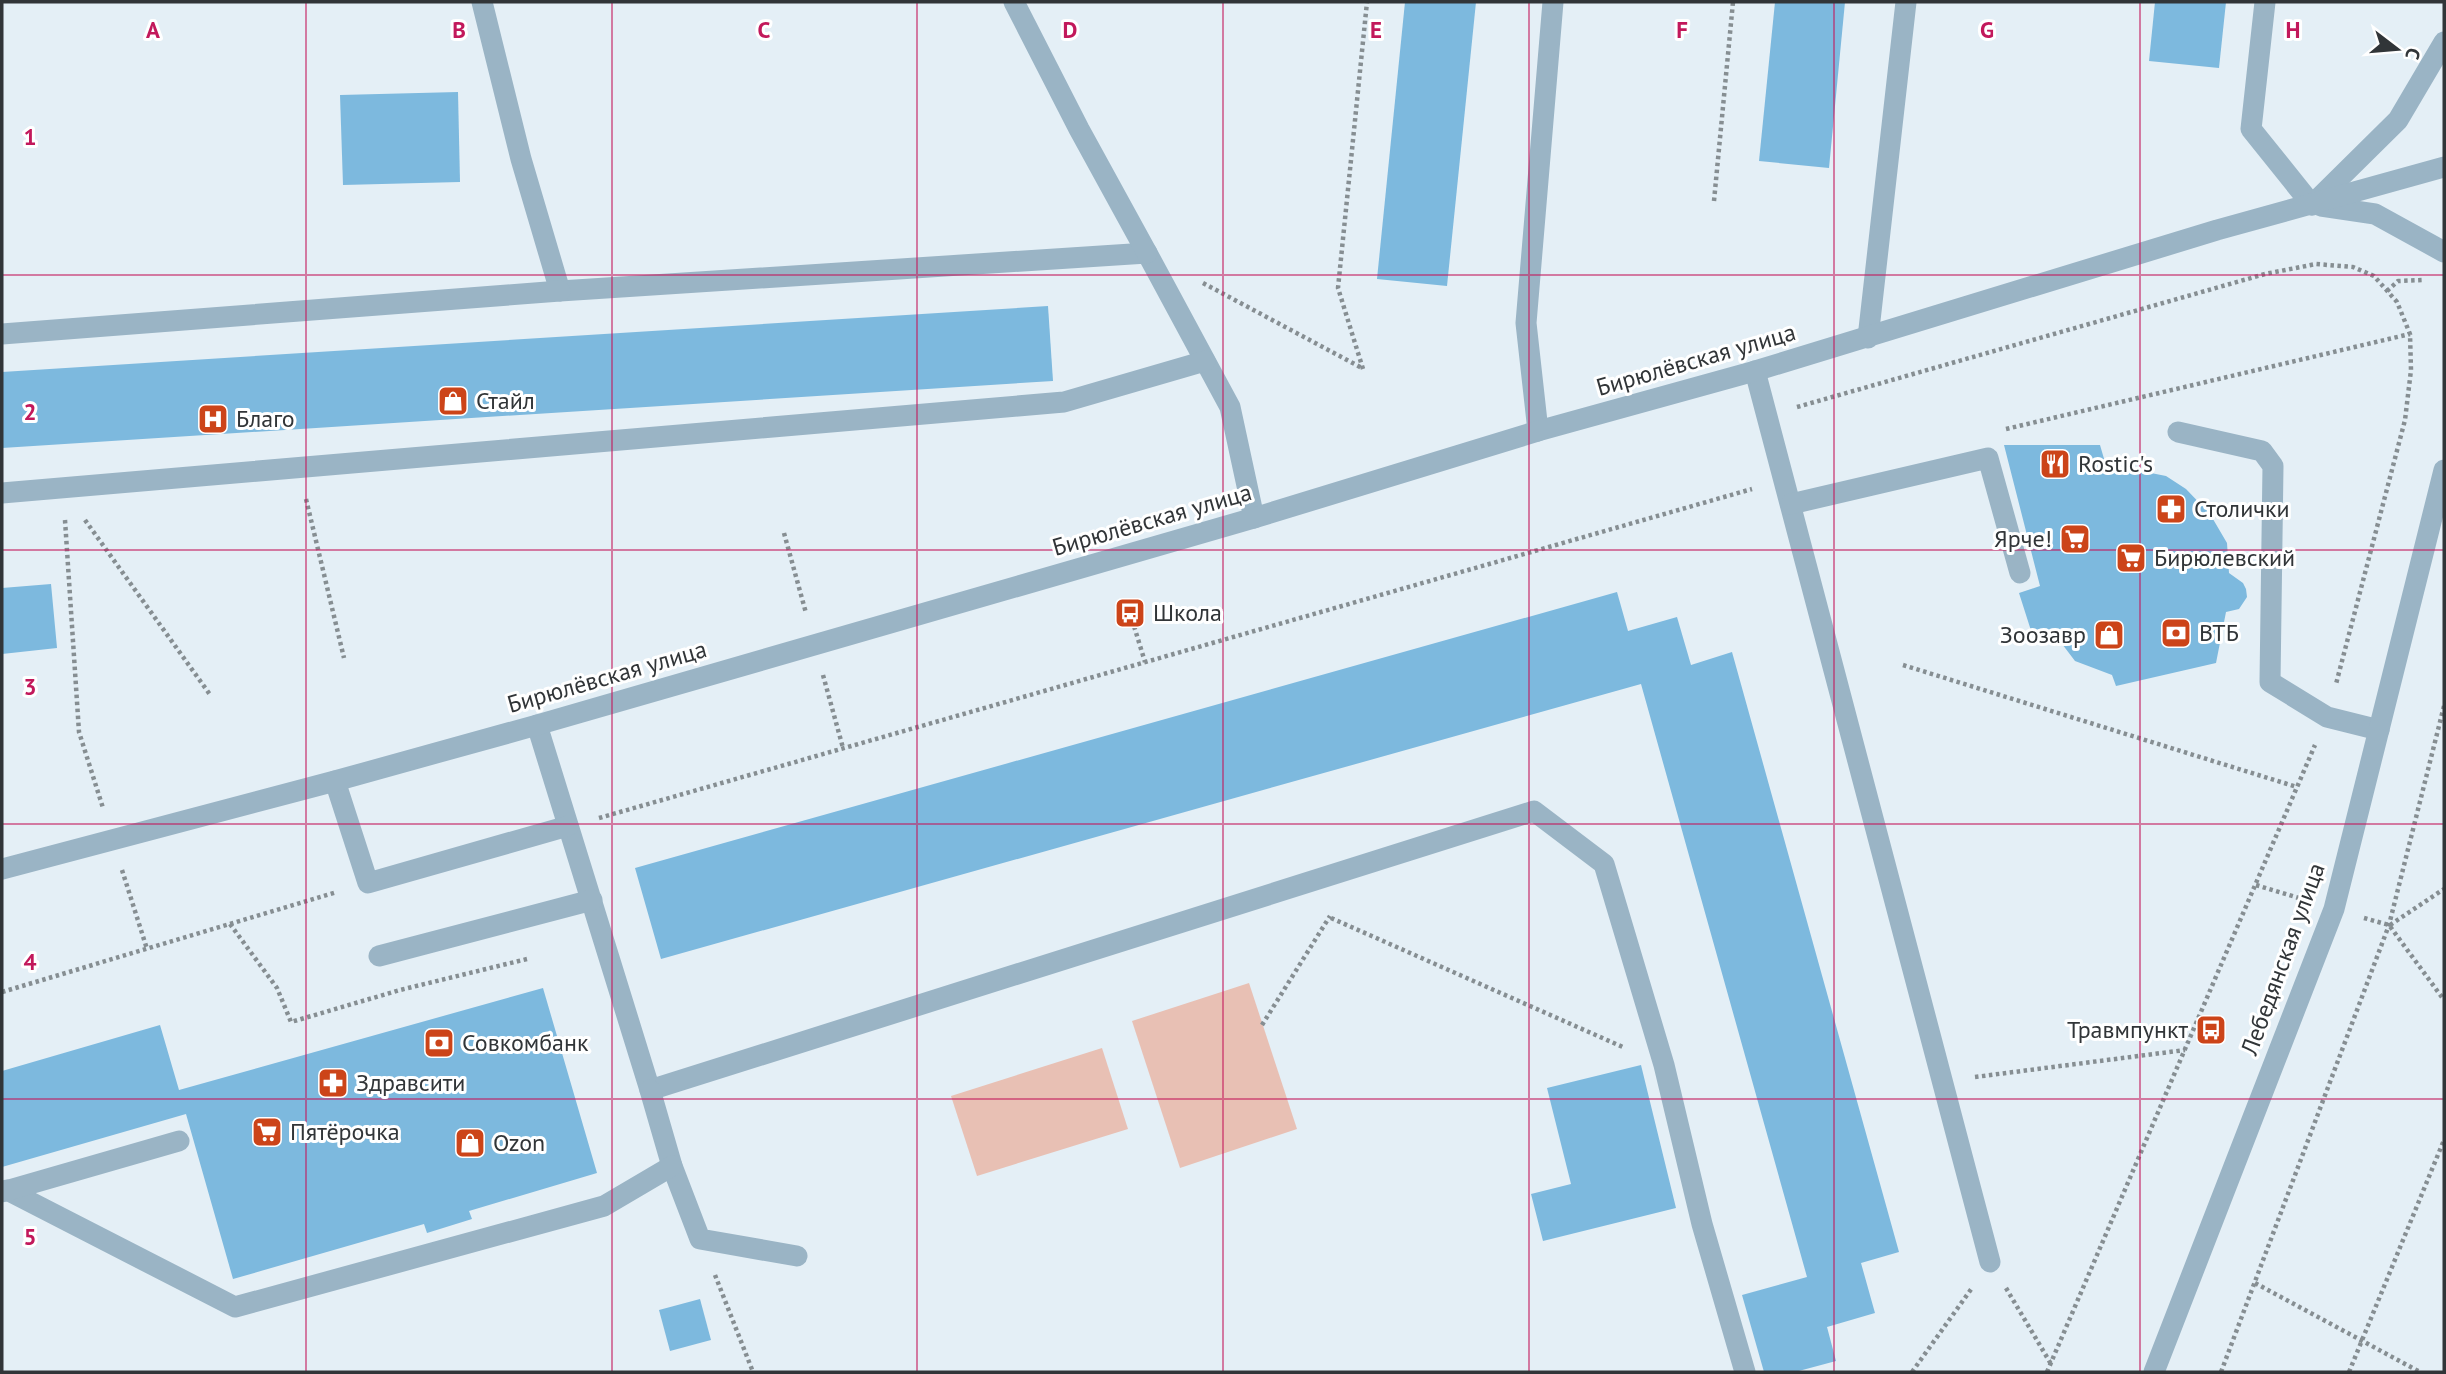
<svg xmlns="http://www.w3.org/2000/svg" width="2446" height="1374" viewBox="0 0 2446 1374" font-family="'PT Sans',sans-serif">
	<rect width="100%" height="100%" fill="#e4eff6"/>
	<g fill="#e8c0b4">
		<polygon points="1249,983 1297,1129 1180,1168 1132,1021"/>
		<polygon points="1102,1048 1128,1129 977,1176 951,1096"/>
	</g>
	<g fill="#7db9de">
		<polygon points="1405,2 1476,2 1447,286 1377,279"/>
		<polygon points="1775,2 1845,2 1829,168 1759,161"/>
		<polygon points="2155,2 2226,2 2219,68 2149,61"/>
		<polygon points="458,92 460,182 343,185 340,95"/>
		<polygon points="1048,306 1053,381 2,448 2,372"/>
		<polygon points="2004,445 2100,445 2107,469 2131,469 2166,476 2186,489 2210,514 2227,543 2229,573 2243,583 2246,589 2247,597 2239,609 2226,612 2216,663 2116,686 2112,675 2075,661 2056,636 2035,643 2019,593 2040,586"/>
		<polygon points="51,584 57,648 2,654 2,588"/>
		<polygon points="1617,592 1628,631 1677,617 1691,665 1732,652 1899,1252 1861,1263 1875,1313 1827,1327 1836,1361 1795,1372 1764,1372 1742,1295 1807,1277 1641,684 661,959 635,868"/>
		<polygon points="543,988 597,1173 469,1211 472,1219 427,1233 424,1224 233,1279 186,1114 2,1167 2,1071 160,1025 179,1090"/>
		<polygon points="1641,1065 1676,1208 1543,1241 1531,1194 1571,1184 1547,1088"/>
		<polygon points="700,1299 711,1340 670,1351 659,1310"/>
	</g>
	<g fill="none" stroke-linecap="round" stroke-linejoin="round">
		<g stroke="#868e92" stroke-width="4.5" stroke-dasharray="3.5 3.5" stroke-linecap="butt">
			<polyline points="1714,201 1733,2"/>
			<polyline points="1203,283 1362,368"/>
			<polyline points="2387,291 2398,281 2422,280"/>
			<polyline points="1363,369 1338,288 1367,2"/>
			<polyline points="1797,407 2265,274 2316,264 2353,267 2374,276 2397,302 2410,334 2411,370 2405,420 2336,684"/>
			<polyline points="2006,429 2410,334"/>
			<polyline points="306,499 344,658"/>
			<polyline points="65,520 79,732 103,808"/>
			<polyline points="85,520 211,696"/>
			<polyline points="784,533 806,613"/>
			<polyline points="1130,613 1145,662"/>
			<polyline points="1903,665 2297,787"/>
			<polyline points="823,675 843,748"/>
			<polyline points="599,818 1752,489"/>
			<polyline points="122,870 147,949"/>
			<polyline points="2256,885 2302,899"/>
			<polyline points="1331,918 1625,1048"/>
			<polyline points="2364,918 2389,925 2444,1000"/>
			<polyline points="230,924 277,988 291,1022 400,990 527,959"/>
			<polyline points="2390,925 2444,889"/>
			<polyline points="2,992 337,892"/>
			<polyline points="1262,1025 1330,916"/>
			<polyline points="1975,1077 2185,1050"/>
			<polyline points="715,1275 753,1372"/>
			<polyline points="2255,1283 2420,1372"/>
			<polyline points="2006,1288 2051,1364"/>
			<polyline points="1912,1372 1972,1288"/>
			<polyline points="2047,1372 2315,745"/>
			<polyline points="2221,1372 2389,925 2444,706"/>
			<polyline points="2349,1372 2444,1140"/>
		</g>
		<g stroke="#9ab4c5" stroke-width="21">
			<polyline points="482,2 521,159 560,291 1147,253 1230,407 1254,518"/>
			<polyline points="1014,2 1079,129 1147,253"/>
			<polyline points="2265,2 2251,129 2312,205"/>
			<polyline points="2,334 560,291"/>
			<polyline points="1868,338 1906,2"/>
			<polyline points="1755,371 1990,1262"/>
			<polyline points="1538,431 1526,323 1553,2"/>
			<polyline points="2178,432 2262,451 2273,466 2270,682 2327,717 2379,730"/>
			<polyline points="2,493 1064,402 1205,361"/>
			<polyline points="1791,504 1988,458 2020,573"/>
			<polyline points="537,725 650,1090 1534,811 1604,864 1664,1065 1702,1224 1745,1372"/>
			<polyline points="335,781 368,883 568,826"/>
			<polyline points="379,956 592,900"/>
			<polyline points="650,1090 672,1166 700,1239 797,1256"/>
			<polyline points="7,1190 235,1307 604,1206 672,1166"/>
			<polyline points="2,1192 179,1141"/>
		</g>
		<polyline stroke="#9ab4c5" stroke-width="21" points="2312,205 2398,120 2444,42"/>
		<g stroke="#9ab4c5" stroke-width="21">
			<polyline points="2321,206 2375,214 2444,252"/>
			<polyline points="2,869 335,781 537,725 1254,518 1538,431 1755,371 2217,230 2444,167"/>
			<polyline points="2154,1372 2334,909 2444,470"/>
		</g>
	</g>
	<path fill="none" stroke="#c2185b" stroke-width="2" stroke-opacity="0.55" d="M 306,2 L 306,1372M 612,2 L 612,1372M 917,2 L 917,1372M 1223,2 L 1223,1372M 1529,2 L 1529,1372M 1834,2 L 1834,1372M 2140,2 L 2140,1372M 2,275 L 2444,275M 2,550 L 2444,550M 2,824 L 2444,824M 2,1099 L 2444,1099"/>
	<defs>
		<g id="shop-square" transform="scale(1.575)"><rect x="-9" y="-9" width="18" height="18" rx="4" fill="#cc4419" stroke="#fff"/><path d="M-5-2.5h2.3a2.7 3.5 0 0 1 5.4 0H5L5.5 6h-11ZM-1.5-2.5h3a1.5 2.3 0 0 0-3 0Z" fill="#fff"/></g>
		<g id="hospital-square" transform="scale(1.575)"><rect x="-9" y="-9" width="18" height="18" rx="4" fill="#cc4419" stroke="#fff"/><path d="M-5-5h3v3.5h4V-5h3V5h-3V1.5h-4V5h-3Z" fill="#fff"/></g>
		<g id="restaurant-square" transform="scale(1.575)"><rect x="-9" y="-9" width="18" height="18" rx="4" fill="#cc4419" stroke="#fff"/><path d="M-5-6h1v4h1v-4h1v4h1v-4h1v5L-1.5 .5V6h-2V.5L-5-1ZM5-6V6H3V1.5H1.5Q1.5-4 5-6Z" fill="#fff"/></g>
		<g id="pharmacy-square" transform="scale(1.575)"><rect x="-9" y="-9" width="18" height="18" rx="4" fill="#cc4419" stroke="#fff"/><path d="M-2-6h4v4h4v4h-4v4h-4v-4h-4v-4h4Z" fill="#fff"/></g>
		<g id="supermarket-square" transform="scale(1.575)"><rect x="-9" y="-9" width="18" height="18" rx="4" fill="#cc4419" stroke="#fff"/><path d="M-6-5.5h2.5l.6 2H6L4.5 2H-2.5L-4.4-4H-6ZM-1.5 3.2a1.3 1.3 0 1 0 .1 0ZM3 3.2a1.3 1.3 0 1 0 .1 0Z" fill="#fff"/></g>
		<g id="bus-square" transform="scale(1.575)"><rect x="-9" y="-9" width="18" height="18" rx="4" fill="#cc4419" stroke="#fff"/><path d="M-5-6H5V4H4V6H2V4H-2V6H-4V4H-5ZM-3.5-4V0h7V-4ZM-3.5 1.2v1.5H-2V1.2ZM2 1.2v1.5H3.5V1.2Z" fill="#fff"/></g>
		<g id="bank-square" transform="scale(1.575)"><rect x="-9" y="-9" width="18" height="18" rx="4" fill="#cc4419" stroke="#fff"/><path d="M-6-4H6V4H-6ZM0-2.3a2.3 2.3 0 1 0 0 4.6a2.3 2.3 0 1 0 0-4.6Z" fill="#fff"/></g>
	</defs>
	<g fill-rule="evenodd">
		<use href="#shop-square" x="453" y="401"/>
		<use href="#hospital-square" x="213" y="419"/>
		<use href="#restaurant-square" x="2055" y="464"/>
		<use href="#pharmacy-square" x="2171" y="509"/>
		<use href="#supermarket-square" x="2075" y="539"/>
		<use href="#supermarket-square" x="2131" y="558"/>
		<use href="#bus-square" x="1130" y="613"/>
		<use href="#bank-square" x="2176" y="633"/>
		<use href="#shop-square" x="2109" y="635"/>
		<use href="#bus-square" x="2211" y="1030"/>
		<use href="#bank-square" x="439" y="1043"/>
		<use href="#pharmacy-square" x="333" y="1083"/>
		<use href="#supermarket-square" x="267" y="1132"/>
		<use href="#shop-square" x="470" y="1143"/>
	</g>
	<g text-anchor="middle" stroke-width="6" stroke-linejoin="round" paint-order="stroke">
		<g font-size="24" fill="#313538" stroke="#fff">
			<text transform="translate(1696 360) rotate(-16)" y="8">Бирюлёвская улица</text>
			<text transform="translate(1152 520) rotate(-16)" y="8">Бирюлёвская улица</text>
			<text transform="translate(607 677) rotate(-16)" y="8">Бирюлёвская улица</text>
			<text transform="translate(2283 959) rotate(-70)" y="8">Лебедянская улица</text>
		</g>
		<g font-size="24" fill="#313538" stroke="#fff" text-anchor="start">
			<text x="476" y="409">Стайл</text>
			<text x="236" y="427">Благо</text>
			<text x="2078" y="472">Rostic's</text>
			<text x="2194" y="517">Столички</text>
			<text x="2052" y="547" text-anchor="end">Ярче!</text>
			<text x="2154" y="566">Бирюлевский</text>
			<text x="1153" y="621">Школа</text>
			<text x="2199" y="641">ВТБ</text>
			<text x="2086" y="643" text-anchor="end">Зоозавр</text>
			<text x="2188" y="1038" text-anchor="end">Травмпункт</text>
			<text x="462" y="1051">Совкомбанк</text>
			<text x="356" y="1091">Здравсити</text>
			<text x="290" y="1140">Пятёрочка</text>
			<text x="493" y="1151">Ozon</text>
		</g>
	</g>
	<g font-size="23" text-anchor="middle" font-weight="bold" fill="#c2185b" stroke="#fff" stroke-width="6" stroke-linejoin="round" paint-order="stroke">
		<text x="153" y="38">A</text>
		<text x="459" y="38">B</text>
		<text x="764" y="38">C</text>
		<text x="1070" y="38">D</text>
		<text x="1376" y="38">E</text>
		<text x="1682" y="38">F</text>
		<text x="1987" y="38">G</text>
		<text x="2293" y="38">H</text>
		<text x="30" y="145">1</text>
		<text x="30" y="420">2</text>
		<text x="30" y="695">3</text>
		<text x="30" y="970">4</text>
		<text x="30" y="1245">5</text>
	</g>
	<rect width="2446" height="1374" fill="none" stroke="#313538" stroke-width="7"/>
	<g transform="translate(2397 49) rotate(106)" stroke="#ffffff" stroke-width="5" paint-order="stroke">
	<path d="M0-5L12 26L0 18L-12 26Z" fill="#313538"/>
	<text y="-10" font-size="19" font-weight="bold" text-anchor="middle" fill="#313538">С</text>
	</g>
</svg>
